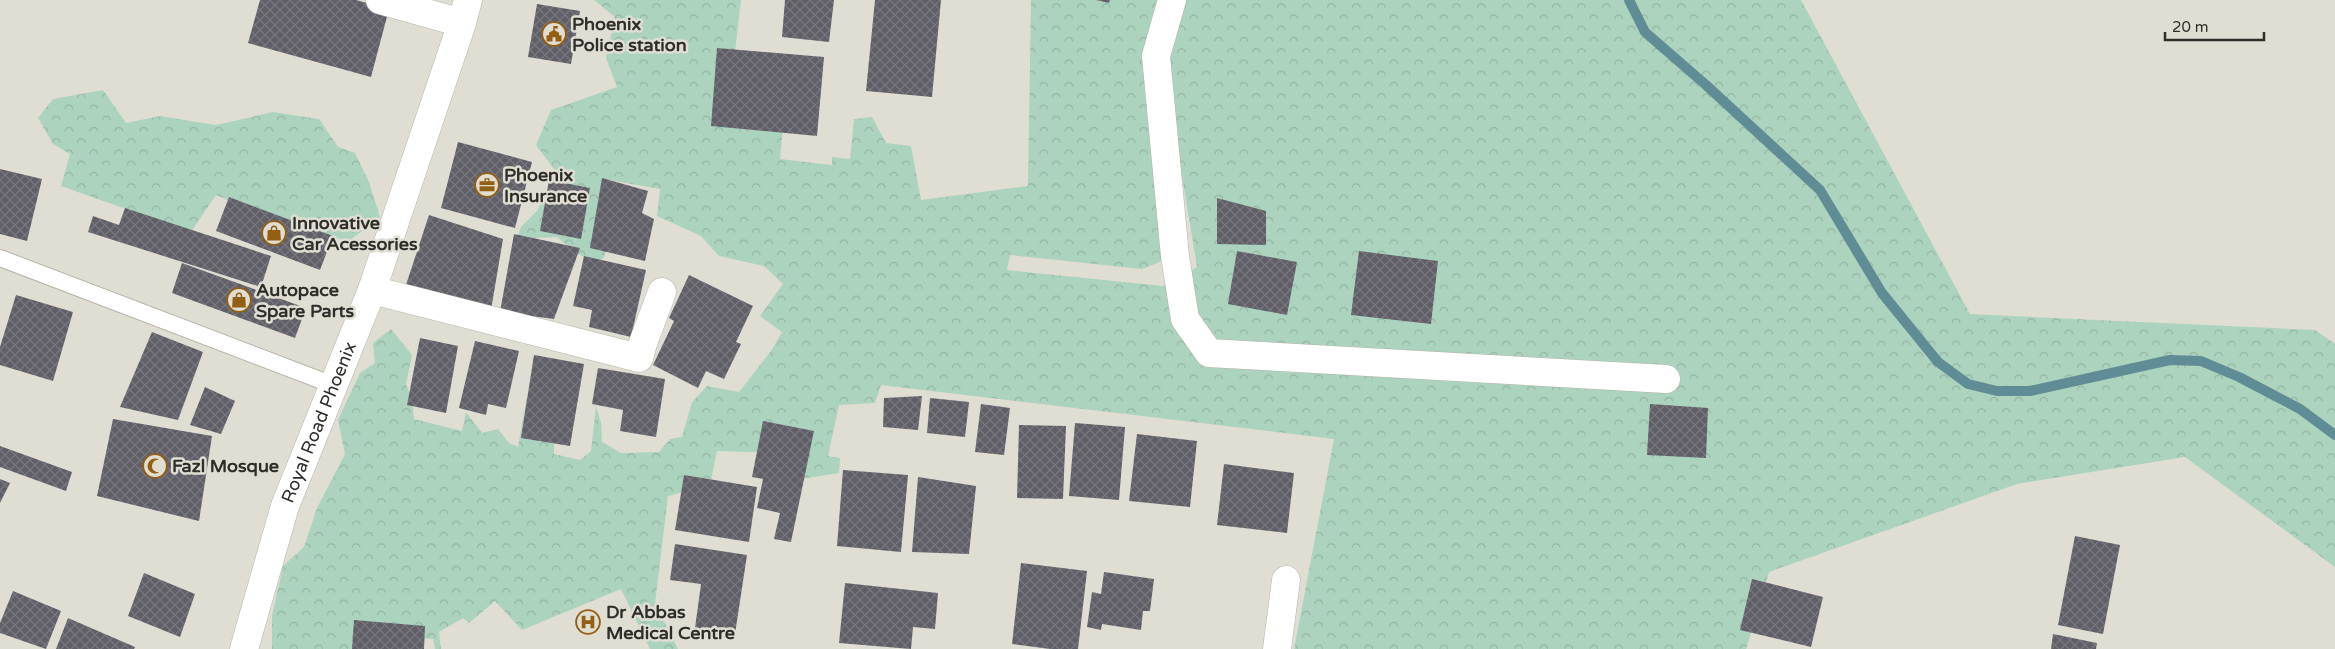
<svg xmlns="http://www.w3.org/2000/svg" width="2335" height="649" viewBox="0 0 2335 649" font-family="'Varela Round',sans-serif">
	<defs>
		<pattern id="forest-crowns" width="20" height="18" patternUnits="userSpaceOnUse" patternTransform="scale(1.25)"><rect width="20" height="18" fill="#acd3be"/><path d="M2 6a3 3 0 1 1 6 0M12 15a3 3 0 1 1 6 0" fill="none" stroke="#94b5a3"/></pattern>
		<pattern id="building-cross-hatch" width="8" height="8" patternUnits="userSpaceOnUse" patternTransform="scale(1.25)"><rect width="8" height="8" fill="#605f68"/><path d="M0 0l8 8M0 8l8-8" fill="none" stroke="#78777e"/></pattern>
	</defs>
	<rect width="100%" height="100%" fill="#e0ded3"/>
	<g fill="url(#forest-crowns)">
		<polygon points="594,0 741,0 733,69 785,108 780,159 832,165 832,157 850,159 854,119 872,117 886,143 911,146 921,200 1028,186 1031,0 1169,0 1151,57 1175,256 1142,269 1010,255 1007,270 1163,286 1197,267 1163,61 1180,0 1801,0 1970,314 2315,330 2335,344 2335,567 2185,457 2017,484 1769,572 1746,649 1294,649 1334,439 881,385 875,403 839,405 828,456 840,458 839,473 795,480 784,453 717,451 710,485 668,496 655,604 678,649 650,649 621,589 522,630 495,601 469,623 463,618 439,632 441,649 435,649 433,639 358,633 357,649 272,649 272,616 283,566 304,547 317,508 345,454 338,420 360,373 375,363 373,343 391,329 412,355 406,384 412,400 414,419 462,431 466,412 482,433 498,429 509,443 518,447 527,396 554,440 554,454 580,460 591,451 596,406 601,423 602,442 621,453 659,452 670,439 682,437 692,402 707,386 739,392 771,351 782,332 760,316 783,284 764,266 719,256 701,236 657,216 660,189 609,180 605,256 596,264 575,252 557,237 535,238 525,254 513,249 521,227 537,211 547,192 576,190 557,173 536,145 551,110 617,87 606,58 615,17"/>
		<polygon points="103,90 126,123 160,116 216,125 273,112 319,119 338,147 355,153 369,182 380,217 349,241 289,227 216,195 191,232 61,186 70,154 53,144 38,118 53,99"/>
	</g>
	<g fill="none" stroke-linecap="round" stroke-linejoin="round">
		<polyline stroke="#608c96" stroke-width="10" points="1629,0 1645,32 1706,85 1820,190 1882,293 1938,362 1968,384 1997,391 2030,391 2170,360 2201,361 2239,377 2300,409 2335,435"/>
	</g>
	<g fill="url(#building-cross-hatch)">
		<polygon points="260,0 356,0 389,9 371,77 248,43"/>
		<polygon points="785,0 834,0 829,42 782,37"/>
		<polygon points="875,0 941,0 932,97 866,91"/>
		<polygon points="1096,0 1110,0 1109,3"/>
		<polygon points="537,4 580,11 571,64 528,57"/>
		<polygon points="717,48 824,57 817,136 711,126"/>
		<polygon points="458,142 532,162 515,228 441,208"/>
		<polygon points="0,169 42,179 27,241 0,234"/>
		<polygon points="602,178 648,191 642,213 654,219 645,261 590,248"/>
		<polygon points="549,180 590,188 581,239 540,231"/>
		<polygon points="229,197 333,236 320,270 216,231"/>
		<polygon points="1217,198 1266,211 1266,245 1217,244"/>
		<polygon points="125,208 271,256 261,287 88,232 93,216 119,225"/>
		<polygon points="429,215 503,239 491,310 405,288"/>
		<polygon points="514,234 580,248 554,319 500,312"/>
		<polygon points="1237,251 1297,262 1287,315 1228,304"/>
		<polygon points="1359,251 1438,261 1431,324 1351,315"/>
		<polygon points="584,256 646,270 631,337 589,327 592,310 573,306"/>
		<polygon points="182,263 306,308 295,338 172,293"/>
		<polygon points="689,275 753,306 736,342 741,344 724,379 706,371 698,388 653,365 674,321 669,318"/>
		<polygon points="16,295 73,312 53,381 0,365 0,347"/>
		<polygon points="152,332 203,352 178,420 120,407"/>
		<polygon points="420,338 458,346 446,413 407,405"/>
		<polygon points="475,341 519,351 506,408 488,404 486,415 459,408"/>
		<polygon points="534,355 584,364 570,446 521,438"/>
		<polygon points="598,368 665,379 656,437 620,431 623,410 592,404"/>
		<polygon points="205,387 235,401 221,434 190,425"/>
		<polygon points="922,396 918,430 883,427 884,398"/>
		<polygon points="930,398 969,402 965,437 927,433"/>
		<polygon points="981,404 1010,408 1004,455 975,452"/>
		<polygon points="1650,404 1708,408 1706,458 1647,455"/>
		<polygon points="113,419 212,436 199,521 97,496"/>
		<polygon points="763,421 814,431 791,542 774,539 780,513 757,508 763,479 752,477"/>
		<polygon points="1075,423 1125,427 1119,500 1069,496"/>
		<polygon points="1019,425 1066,426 1063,499 1017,498"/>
		<polygon points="1137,434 1197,441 1190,507 1129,501"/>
		<polygon points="0,446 72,472 66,491 0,467"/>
		<polygon points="1224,464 1294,473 1287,533 1217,525"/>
		<polygon points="843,470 908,475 901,552 837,546"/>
		<polygon points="684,475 757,487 749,542 675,530"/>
		<polygon points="918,477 976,486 969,554 912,552"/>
		<polygon points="0,479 10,483 0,503"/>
		<polygon points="2075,536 2120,545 2103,634 2058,625"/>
		<polygon points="675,544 747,555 735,634 695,628 701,584 670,580"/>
		<polygon points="1021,563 1087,571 1078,649 1050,649 1012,644"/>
		<polygon points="1104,572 1154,579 1150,611 1143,611 1141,630 1102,624 1101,630 1087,627 1092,592 1101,594"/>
		<polygon points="144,573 195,594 180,637 128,616"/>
		<polygon points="1752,579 1823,597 1811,647 1740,630"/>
		<polygon points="845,583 938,593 935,629 913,627 911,649 839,643"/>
		<polygon points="13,591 61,611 46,649 0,633 0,623"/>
		<polygon points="68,618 135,647 134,649 56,649"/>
		<polygon points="354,620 425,626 424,649 352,649"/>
		<polygon points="2053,634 2097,643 2096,649 2051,649"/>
	</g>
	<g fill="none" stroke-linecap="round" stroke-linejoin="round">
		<g stroke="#b6b4a9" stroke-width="18">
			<polyline id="lane" points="0,258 333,385"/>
		</g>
		<g stroke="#b6b4a9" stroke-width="29">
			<g id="street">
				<polyline points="380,0 462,23"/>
				<polyline points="1172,0 1156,56 1175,256 1185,319 1209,353 1666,379"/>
				<polyline points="372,290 639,358 643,343 662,292"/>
				<polyline points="1277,649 1286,580"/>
			</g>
		</g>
		<g stroke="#b6b4a9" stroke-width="29">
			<g id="primary">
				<path id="s1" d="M 244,649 L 285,506 L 372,290 L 462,23 L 468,0"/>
			</g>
		</g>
		<use href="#lane" stroke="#fff" stroke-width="16"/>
		<use href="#street" stroke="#fff" stroke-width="28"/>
		<use href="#primary" stroke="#fff" stroke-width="28"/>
	</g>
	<defs>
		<g id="civic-ring" transform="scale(1.25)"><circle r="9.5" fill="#e0ded3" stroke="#935f12" stroke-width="1.5"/><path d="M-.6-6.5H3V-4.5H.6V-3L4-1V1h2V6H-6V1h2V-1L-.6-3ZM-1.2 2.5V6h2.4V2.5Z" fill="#935f12"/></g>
		<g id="office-ring" transform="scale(1.25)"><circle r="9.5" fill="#e0ded3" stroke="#935f12" stroke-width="1.5"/><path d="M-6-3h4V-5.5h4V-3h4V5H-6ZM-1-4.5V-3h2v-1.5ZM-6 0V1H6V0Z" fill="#935f12"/></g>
		<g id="shop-ring" transform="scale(1.25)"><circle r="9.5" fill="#e0ded3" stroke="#935f12" stroke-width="1.5"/><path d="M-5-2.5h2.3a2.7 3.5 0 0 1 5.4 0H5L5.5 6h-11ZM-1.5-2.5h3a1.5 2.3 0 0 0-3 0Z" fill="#935f12"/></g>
		<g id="mosque-ring" transform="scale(1.25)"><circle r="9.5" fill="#e0ded3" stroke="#935f12" stroke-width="1.5"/><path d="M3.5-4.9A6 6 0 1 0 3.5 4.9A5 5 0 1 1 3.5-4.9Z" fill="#935f12"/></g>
		<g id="hospital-ring" transform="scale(1.25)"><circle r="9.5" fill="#e0ded3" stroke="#935f12" stroke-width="1.5"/><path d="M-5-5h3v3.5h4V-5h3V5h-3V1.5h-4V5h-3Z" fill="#935f12"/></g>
	</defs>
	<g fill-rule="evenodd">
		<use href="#civic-ring" x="554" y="34"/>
		<use href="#office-ring" x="487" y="185"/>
		<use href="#shop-ring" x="274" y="233"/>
		<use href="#shop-ring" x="239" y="300"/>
		<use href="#mosque-ring" x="155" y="466"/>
		<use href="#hospital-ring" x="588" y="622"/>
	</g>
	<g text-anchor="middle" stroke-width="5" stroke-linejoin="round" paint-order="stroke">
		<g font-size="18" font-weight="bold" fill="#2e2d29" stroke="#e0ded3" text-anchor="start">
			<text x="572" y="30">Phoenix<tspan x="572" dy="21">Police station</tspan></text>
			<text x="504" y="181">Phoenix<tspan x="504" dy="21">Insurance</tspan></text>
			<text x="292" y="229">Innovative<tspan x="292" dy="21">Car Acessories</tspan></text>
			<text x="256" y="296">Autopace<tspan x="256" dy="21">Spare Parts</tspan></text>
			<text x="172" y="472">Fazl Mosque</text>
			<text x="606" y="618">Dr Abbas<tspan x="606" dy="21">Medical Centre</tspan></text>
		</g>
		<g font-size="18" fill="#2e2d29" stroke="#e0ded3">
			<text dy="6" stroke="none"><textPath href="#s1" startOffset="239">Royal Road Phoenix</textPath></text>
		</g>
	</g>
	<path d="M2165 32v8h99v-8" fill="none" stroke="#2e2d29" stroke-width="2.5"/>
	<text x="2172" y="32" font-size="15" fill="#2e2d29" stroke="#e0ded3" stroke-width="4" paint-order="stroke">20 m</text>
</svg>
